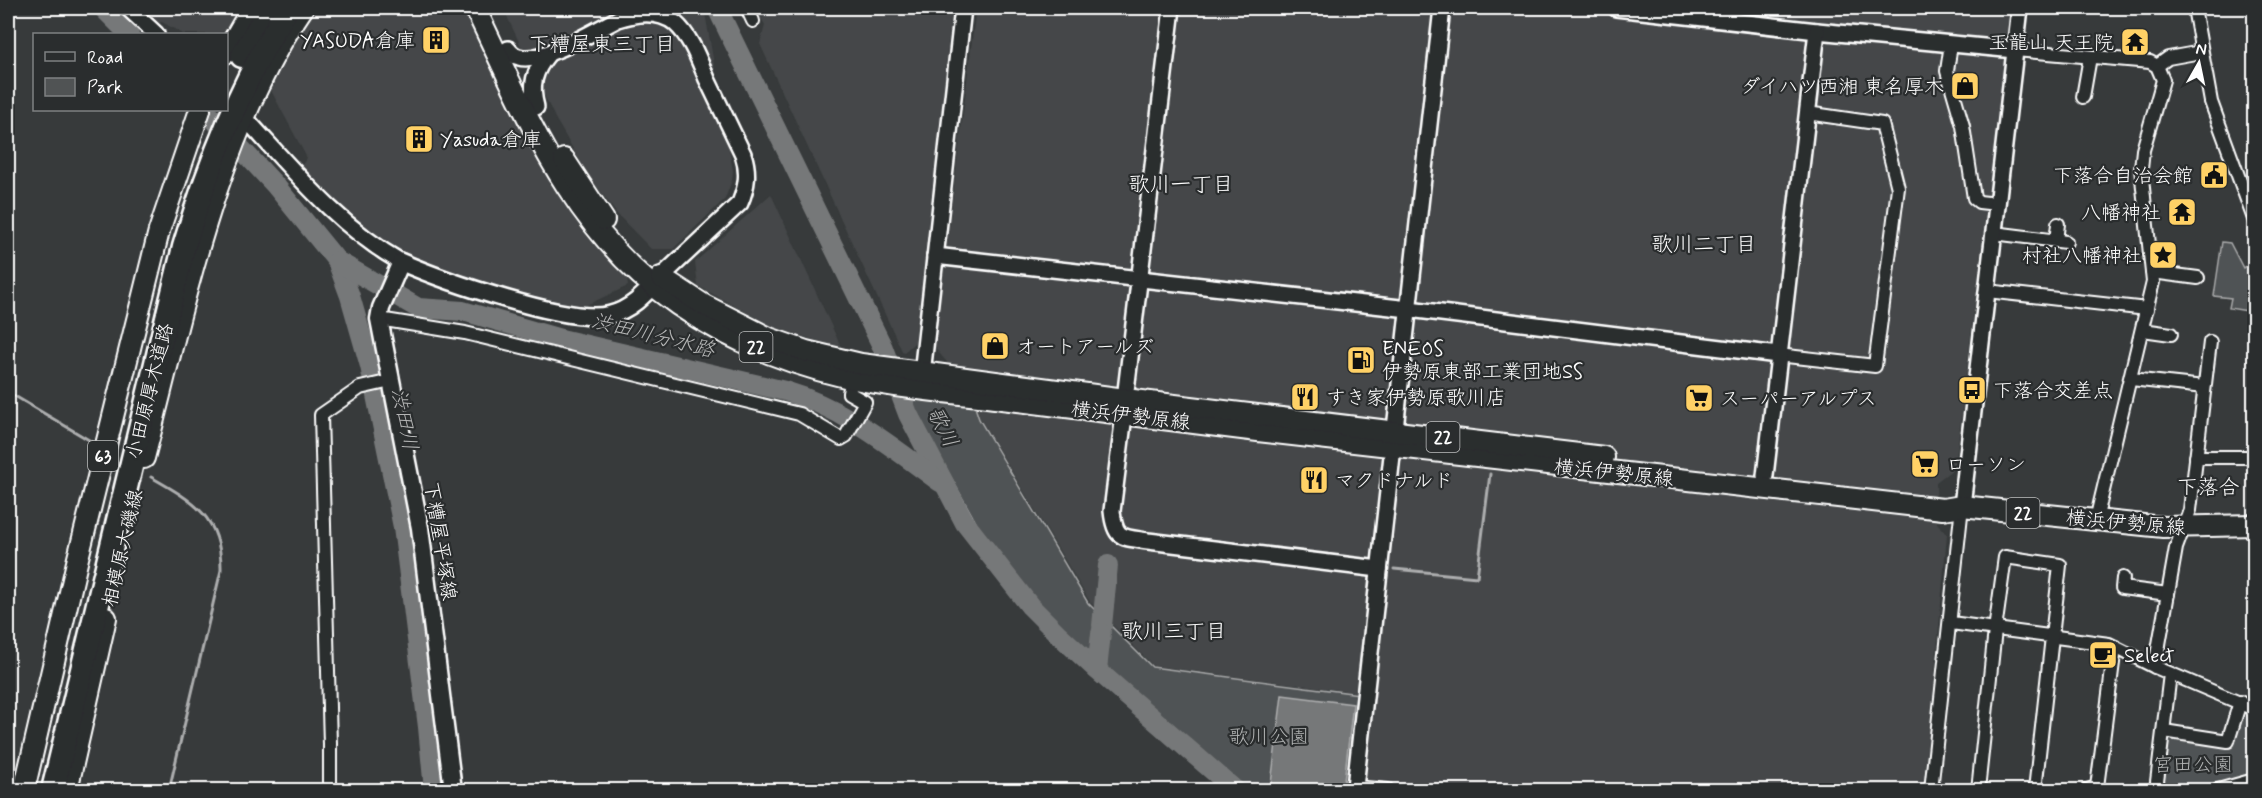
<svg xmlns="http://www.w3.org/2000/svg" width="2262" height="798" viewBox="0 0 2262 798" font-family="Mynerve,'Klee One',sans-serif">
	<rect width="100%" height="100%" fill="#373a3b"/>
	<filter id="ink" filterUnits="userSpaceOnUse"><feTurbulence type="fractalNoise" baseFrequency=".0167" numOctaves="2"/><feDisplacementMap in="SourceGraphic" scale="12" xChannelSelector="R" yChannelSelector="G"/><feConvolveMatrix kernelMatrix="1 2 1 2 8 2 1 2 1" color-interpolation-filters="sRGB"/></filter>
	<g filter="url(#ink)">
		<g fill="#444748">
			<polygon points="144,8 245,8 226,34 183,34 162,22 159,23"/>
			<polygon points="311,8 465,8 524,136 552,184 582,230 627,279 628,286 582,307 554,303 422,266 382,244 358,226 318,186 301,166 307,158 268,85"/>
			<polygon points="503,8 702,8 705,13 733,171 732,180 725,199 673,249 651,249 617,214 588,175 555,118"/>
			<polygon points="755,8 952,8 920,338 903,353 760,44 765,25"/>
			<polygon points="976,8 2011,8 1955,468 1936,482 1937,523 1947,534 1925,790 1438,790 1360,782 1360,693 1153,666 1090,602 976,412 976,404 951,367 934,347"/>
			<polygon points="771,194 842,349 773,327 698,286 695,262"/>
		</g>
		<g fill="#505354" stroke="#a8a9aa" stroke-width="1.5">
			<polygon points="2222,242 2230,243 2243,268 2254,263 2254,312 2229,308 2231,298 2214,296"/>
			<polygon points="911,397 974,404 979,419 1088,603 1152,667 1359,694 1347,790 1249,790 1095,662 1034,603 999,564 908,399"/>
			<polygon points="2242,707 2254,712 2254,775 2202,790 2159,790 2166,736 2229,744"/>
		</g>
		<polygon fill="#767879" stroke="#adaeaf" stroke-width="1.5" points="1282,695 1353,704 1343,790 1279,790 1271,784"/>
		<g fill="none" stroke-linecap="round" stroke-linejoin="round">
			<g stroke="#adaeaf" stroke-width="3">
				<polyline points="8,392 94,443"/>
				<path d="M 151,477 C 193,501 222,517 221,570 L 169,790"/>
				<polyline points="1394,569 1477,577 1490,474"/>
			</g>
			<g stroke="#767879" stroke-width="20">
				<polyline points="103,8 129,34"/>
				<polyline points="717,8 883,348 908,414 965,523 1030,606 1057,633 1097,670 1235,790"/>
				<polyline points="205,110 275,185 337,261 350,296 370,366 403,527 428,727 434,790"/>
				<path d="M 337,261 L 418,308 L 463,311 L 561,339 L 785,391 C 844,408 891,446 940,482"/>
				<polyline points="1102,626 1108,565"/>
				<polyline points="1097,670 1101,633"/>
			</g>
			<g stroke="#fff" stroke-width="16">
				<g id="minor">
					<polyline points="747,8 753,21"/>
					<polyline points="2194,8 2211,102 2254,219"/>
					<polyline points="1951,44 1947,71 1963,126 1974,198 1979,202 1997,204"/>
					<polyline points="2015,50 2150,62 2157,66 2163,80 2143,150 2141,169 2153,282 2096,520"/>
					<polyline points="2157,66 2168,58 2201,52"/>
					<polyline points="2083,97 2090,57"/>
					<polyline points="1994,233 2066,242"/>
					<polyline points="2056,241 2058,224"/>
					<polyline points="2152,272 2198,278"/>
					<polyline points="1987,291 2147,309"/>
					<polyline points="379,319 465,333 799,414 841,439 846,436 865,402 849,393 852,378"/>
					<polyline points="2143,330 2171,334"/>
					<polyline points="1778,355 1875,366 1898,188 1882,124 1807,113"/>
					<polyline points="2131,379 2204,387"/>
					<polyline points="2196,457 2251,457"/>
					<polyline points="2123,578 2122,588 2168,594"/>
					<polyline points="1951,623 2109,644 2155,667 2254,709"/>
					<polyline points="2155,667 2176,548 2190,510 2210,342"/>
					<polyline points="2164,731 2228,741 2240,702"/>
					<polyline points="330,790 330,744 321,415 360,388 391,381"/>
					<polyline points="1355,790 1355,787 1388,790"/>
					<polyline points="1931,790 1962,506"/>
					<polyline points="1978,790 1995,630 2005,557 2060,565 2035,790"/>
					<polyline points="2087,790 2097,787 2115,647"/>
					<polyline points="2156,790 2170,674"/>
					<polyline points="2218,790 2254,780"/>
				</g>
			</g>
			<g stroke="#fff" stroke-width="20">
				<g id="tertiary">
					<polyline points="128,8 156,34"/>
					<polyline points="1616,8 1817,31 2015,50"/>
					<path d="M 508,49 C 511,53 514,56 519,57 C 541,64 596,30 618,19 C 636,13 659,10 675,23 C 691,37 699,60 707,79 C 719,104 731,129 743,154 C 749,172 747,186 740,203 L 661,277"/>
					<path d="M 536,107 C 530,85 534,71 548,54"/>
					<path d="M 245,118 C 293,170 338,226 401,262"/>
					<polyline points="935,256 1409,309 1778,355"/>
					<polyline points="921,383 963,8"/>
					<polyline points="1125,399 1172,8"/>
					<path d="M 1124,415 L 1112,511 C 1115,540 1122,537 1148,541 L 1379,569"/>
					<polyline points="1765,476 1817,31"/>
					<polyline points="1962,506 2020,8"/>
					<polyline points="1355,787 1442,8"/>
				</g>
			</g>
			<g stroke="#fff" stroke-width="21">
				<path id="secondary" d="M 453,790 L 420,528 L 379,319 L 381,308 L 401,262 C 440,279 570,325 609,315 C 631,310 646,293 660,278"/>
			</g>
			<g stroke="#fff" stroke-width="24">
				<g id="primary">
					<path d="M 475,8 C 528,118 573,233 678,305 C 734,344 803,370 870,382 C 913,390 958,393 1002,399 C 1087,410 1172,421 1258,431 C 1486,457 1715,483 1943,509 L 1962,506 L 2163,527 L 2254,525"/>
					<polyline points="226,53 252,8"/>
					<polyline points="564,159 604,220"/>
					<polyline points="661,277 704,305 769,338 806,351 861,364 1125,399 1604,457"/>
					<path d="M 144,458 C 183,309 216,136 303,8"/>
					<polyline points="24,790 78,558 159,231 200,110"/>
					<polyline points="67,790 106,618"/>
				</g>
			</g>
			<g stroke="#fff" stroke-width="27">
				<g id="motorway">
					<polyline points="242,56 269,8"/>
					<path d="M 53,790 L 184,247 C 210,161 241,83 288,8"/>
				</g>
			</g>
			<use href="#minor" stroke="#2a2d2e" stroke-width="12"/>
			<use href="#tertiary" stroke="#2a2d2e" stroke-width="15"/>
			<use href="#secondary" stroke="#2a2d2e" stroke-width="16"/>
			<use href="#primary" stroke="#2a2d2e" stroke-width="20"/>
			<use href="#motorway" stroke="#2a2d2e" stroke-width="22"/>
		</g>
	</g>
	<defs>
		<g id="building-square" transform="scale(1.5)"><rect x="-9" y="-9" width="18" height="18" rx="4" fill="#ffd166" stroke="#2a2d2e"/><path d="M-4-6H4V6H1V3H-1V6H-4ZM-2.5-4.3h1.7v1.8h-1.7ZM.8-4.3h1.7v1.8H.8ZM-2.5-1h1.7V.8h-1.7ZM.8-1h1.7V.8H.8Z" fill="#111"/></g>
		<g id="temple-square" transform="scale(1.5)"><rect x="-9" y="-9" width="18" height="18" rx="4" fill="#ffd166" stroke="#2a2d2e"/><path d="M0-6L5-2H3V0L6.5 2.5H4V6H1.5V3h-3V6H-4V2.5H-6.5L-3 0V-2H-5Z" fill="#111"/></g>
		<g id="shop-square" transform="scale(1.5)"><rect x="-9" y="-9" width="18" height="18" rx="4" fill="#ffd166" stroke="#2a2d2e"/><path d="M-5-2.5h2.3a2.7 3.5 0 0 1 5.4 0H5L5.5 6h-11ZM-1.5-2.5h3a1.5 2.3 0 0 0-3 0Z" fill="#111"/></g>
		<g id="civic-square" transform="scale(1.5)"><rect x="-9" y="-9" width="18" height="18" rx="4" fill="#ffd166" stroke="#2a2d2e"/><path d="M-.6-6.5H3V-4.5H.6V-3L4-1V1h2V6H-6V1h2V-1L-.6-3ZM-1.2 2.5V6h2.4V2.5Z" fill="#111"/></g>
		<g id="sight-square" transform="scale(1.5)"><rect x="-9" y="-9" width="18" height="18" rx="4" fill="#ffd166" stroke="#2a2d2e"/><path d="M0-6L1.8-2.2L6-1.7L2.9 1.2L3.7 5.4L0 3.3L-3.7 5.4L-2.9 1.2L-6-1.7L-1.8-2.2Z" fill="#111"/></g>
		<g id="fuel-square" transform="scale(1.5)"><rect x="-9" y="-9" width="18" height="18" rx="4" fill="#ffd166" stroke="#2a2d2e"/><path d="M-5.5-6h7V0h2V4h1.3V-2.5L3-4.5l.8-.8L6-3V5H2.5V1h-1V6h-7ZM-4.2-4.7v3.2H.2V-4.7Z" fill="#111"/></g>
		<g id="bus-square" transform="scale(1.5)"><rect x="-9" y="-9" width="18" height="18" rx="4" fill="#ffd166" stroke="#2a2d2e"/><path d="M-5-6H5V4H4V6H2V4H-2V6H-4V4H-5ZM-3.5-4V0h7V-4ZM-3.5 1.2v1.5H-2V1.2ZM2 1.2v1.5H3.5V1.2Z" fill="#111"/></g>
		<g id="restaurant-square" transform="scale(1.5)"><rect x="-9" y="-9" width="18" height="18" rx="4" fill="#ffd166" stroke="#2a2d2e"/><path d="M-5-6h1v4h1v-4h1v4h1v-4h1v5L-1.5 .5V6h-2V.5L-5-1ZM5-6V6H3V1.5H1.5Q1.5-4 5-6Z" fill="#111"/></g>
		<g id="supermarket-square" transform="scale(1.5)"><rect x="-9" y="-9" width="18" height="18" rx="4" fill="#ffd166" stroke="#2a2d2e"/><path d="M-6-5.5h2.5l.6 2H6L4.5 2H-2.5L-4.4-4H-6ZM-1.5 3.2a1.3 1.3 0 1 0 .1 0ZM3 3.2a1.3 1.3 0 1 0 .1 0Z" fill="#111"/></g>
		<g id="cafe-square" transform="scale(1.5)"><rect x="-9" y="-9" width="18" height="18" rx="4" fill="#ffd166" stroke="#2a2d2e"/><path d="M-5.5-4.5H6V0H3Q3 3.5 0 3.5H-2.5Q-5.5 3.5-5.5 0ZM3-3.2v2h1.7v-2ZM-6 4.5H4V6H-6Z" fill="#111"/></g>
	</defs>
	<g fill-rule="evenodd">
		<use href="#building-square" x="436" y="40"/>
		<use href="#temple-square" x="2135" y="42"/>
		<use href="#shop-square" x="1965" y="86"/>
		<use href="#building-square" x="419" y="139"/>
		<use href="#civic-square" x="2214" y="175"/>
		<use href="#temple-square" x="2182" y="212"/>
		<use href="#sight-square" x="2163" y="255"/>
		<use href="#shop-square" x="995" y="346"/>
		<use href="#fuel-square" x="1361" y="360"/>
		<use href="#bus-square" x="1972" y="390"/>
		<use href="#restaurant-square" x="1305" y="397"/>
		<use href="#supermarket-square" x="1699" y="398"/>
		<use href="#supermarket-square" x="1925" y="464"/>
		<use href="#restaurant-square" x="1314" y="480"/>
		<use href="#cafe-square" x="2103" y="655"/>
	</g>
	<g text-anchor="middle" stroke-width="4.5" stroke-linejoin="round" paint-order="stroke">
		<g fill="#2a2d2e" stroke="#bfc0c0" stroke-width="1.5">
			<rect x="739.5" y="332" width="33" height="30" rx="4.5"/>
			<rect x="1426.5" y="422" width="33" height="30" rx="4.5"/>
			<rect x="88" y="441" width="30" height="30" rx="4.5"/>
			<rect x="2006.5" y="498" width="33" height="30" rx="4.5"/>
		</g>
		<g font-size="18" font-weight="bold" fill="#fff">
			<text x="756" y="353">22</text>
			<text x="1443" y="443">22</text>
			<text x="103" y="462">63</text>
			<text x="2023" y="519">22</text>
		</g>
		<g font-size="20" fill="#fff" stroke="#2a2d2e" text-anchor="start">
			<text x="415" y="47" text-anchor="end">YASUDA倉庫</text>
			<text x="2114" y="49" text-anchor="end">玉龍山 天王院</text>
			<text x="1944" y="93" text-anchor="end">ダイハツ西湘 東名厚木</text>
			<text x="440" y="146">Yasuda倉庫</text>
			<text x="2193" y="182" text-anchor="end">下落合自治会館</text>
			<text x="2161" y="219" text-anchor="end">八幡神社</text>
			<text x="2142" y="262" text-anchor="end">村社八幡神社</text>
			<text x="1016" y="353">オートアールズ</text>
			<text x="1382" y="355">ENEOS<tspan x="1382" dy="23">伊勢原東部工業団地SS</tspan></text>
			<text x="1993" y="397">下落合交差点</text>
			<text x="1326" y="404">すき家伊勢原歌川店</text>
			<text x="1720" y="405">スーパーアルプス</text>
			<text x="1946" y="471">ローソン</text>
			<text x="1335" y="487">マクドナルド</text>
			<text x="2124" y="662">Select</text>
		</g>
		<g font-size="20" fill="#fff" stroke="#2a2d2e">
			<text transform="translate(149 391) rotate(-76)" y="7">小田原厚木道路</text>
			<text transform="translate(1131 415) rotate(7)" y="7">横浜伊勢原線</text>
			<text transform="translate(1614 472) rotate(6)" y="7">横浜伊勢原線</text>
			<text transform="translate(2126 522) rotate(5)" y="7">横浜伊勢原線</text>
			<text transform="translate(441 541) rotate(81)" y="7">下糟屋平塚線</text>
			<text transform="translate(122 548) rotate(-77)" y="7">相模原大磯線</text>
		</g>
		<g font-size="20" fill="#b0b2b2" stroke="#2a2d2e">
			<text x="1269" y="743">歌川公園</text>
			<text x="2193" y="771">宮田公園</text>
		</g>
		<g font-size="21" fill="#fff" stroke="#2a2d2e">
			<text x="602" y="51">下糟屋東三丁目</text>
			<text x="1181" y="191">歌川一丁目</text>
			<text x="1704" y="251">歌川二丁目</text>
			<text x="2208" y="494">下落合</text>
			<text x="1174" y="638">歌川三丁目</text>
		</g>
		<g font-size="21" font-style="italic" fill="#b4b5b5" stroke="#2a2d2e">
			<text transform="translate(653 335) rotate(14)" y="7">渋田川分水路</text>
			<text transform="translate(405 419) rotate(79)" y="7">渋田川</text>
			<text transform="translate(943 427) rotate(63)" y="7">歌川</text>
		</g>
	</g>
	<rect width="2262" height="798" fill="none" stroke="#2a2d2e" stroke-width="30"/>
	<rect x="15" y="15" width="2232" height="768" fill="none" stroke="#fff" stroke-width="2" filter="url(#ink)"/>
	<rect x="33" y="33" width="195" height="78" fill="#2a2d2e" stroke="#7f8182" stroke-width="1.5"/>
	<rect x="45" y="52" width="30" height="9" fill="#2a2d2e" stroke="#7f8182" stroke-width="1.5"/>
	<text x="87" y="63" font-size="18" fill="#ffffff">Road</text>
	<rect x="45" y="78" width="30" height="18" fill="#505354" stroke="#7f8182" stroke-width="1.5"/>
	<text x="87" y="93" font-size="18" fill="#ffffff">Park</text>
	<g transform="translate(2199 63) rotate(9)" stroke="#2a2d2e" stroke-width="4.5" paint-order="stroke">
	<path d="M0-4.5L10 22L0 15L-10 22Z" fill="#ffffff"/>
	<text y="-9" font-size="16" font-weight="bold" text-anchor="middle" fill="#ffffff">N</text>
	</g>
</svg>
